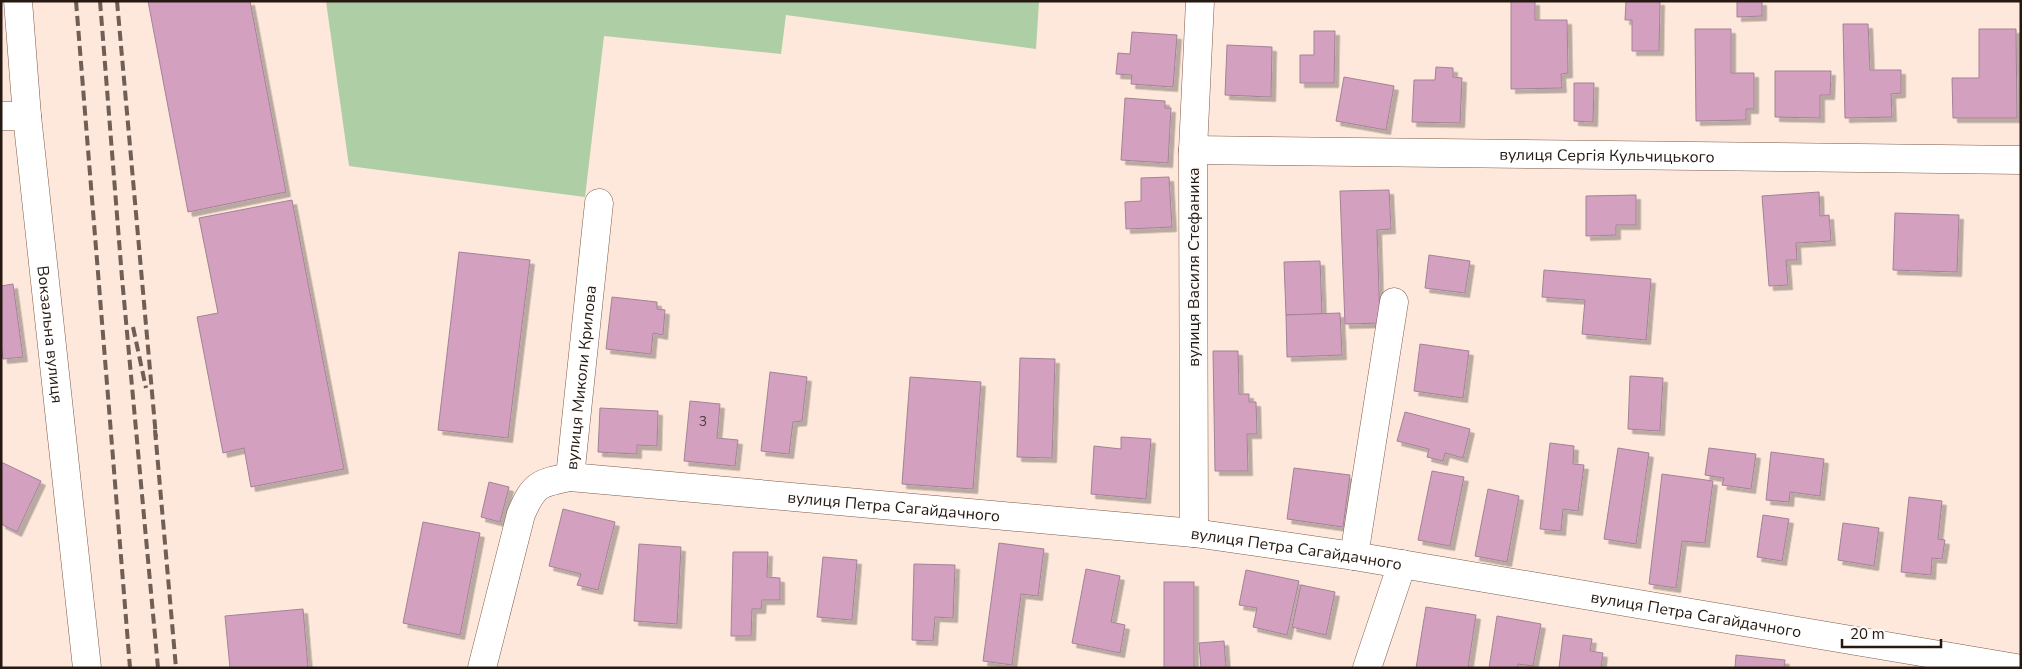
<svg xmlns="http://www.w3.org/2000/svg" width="2022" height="669" viewBox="0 0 2022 669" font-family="'Nunito Sans',sans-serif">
	<defs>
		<filter id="shadow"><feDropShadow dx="4.5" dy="4.5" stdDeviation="0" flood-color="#0004"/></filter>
	</defs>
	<rect width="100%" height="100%" fill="#fee7db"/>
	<polygon fill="#aecea5" points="326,1 1039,1 1036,49 786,15 781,54 604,36 585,197 349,166"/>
	<g fill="#d3a0c0" stroke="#a38297" filter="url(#shadow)">
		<polygon points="148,1 250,1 286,192 188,212"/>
		<polygon points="1511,1 1535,1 1535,20 1567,20 1568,73 1561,74 1562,88 1511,89"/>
		<polygon points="1626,1 1660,1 1659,51 1632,51 1632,20 1625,20"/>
		<polygon points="1737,1 1762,1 1762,16 1737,17"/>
		<polygon points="1843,24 1868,24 1870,70 1901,70 1901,93 1891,94 1892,117 1845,118"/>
		<polygon points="1695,29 1731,29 1731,73 1754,73 1754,109 1746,109 1746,120 1696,121"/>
		<polygon points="1979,29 2016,29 2017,118 1953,118 1952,78 1979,78"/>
		<polygon points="1314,31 1335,31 1334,83 1300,83 1300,55 1314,55"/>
		<polygon points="1132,32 1177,35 1173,87 1131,84 1132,75 1116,74 1118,53 1130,54"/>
		<polygon points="1227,45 1272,47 1271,97 1225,95"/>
		<polygon points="1436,67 1453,68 1453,77 1462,78 1460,123 1412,122 1414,80 1435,80"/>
		<polygon points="1775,71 1831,71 1830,95 1820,95 1820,118 1775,117"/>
		<polygon points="1344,77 1394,86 1386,130 1336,121"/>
		<polygon points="1574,83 1594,83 1593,122 1574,121"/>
		<polygon points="1125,98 1165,101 1165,108 1171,108 1168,163 1121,160"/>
		<polygon points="1169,177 1172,227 1126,229 1125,202 1141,201 1141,178"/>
		<polygon points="1389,190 1391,229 1377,230 1380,323 1345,324 1340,191"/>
		<polygon points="1819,192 1820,216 1829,215 1831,241 1796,243 1797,260 1786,260 1788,285 1769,286 1762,196"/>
		<polygon points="1636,195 1636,225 1616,225 1616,235 1586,236 1586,196"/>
		<polygon points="292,200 344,469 251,487 244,448 223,453 197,317 218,313 199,218"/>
		<polygon points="1895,213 1959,215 1957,272 1893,270"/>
		<polygon points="459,252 530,260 508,438 438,430"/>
		<polygon points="1429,255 1470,261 1465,293 1425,288"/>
		<polygon points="1320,261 1322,314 1286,315 1284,262"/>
		<polygon points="1544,270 1651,279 1646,340 1582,334 1585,300 1542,297"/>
		<polygon points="13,284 23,357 3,359 1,343 1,286"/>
		<polygon points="612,297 657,302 657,309 665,310 663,335 653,333 651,354 606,349"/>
		<polygon points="1340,313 1342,355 1287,357 1286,315"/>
		<polygon points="1420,344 1469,351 1463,398 1414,391"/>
		<polygon points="1213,351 1238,351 1239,394 1249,394 1249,402 1256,402 1257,434 1247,434 1248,471 1215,471"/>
		<polygon points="1020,358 1055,359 1052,458 1017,457"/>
		<polygon points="770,372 807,377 802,421 793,422 789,454 761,451"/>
		<polygon points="1630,376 1663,378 1660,431 1628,429"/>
		<polygon points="910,377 981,382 973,489 902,484"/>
		<polygon points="690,401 720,404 717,438 738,440 735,466 684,461"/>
		<polygon points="600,408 658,411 657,446 637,445 637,454 598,452"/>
		<polygon points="1405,412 1470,429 1463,458 1445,453 1443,461 1427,457 1429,449 1397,441"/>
		<polygon points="1121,437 1151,439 1146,499 1091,494 1094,446 1121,449"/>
		<polygon points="1550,443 1574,446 1573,464 1584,465 1578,511 1563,509 1561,531 1540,529"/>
		<polygon points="1618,448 1649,453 1636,544 1604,539"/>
		<polygon points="1709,448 1756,454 1751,489 1722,485 1724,478 1705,475"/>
		<polygon points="1771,452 1824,459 1820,496 1790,492 1789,502 1766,500"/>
		<polygon points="1,462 41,481 17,532 1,524"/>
		<polygon points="1294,468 1350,475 1343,527 1287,519"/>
		<polygon points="1432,471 1464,477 1450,546 1418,540"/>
		<polygon points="1662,474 1713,481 1705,543 1682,541 1676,588 1649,584"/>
		<polygon points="489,482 509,487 500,522 481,517"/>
		<polygon points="1488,489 1519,496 1507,562 1475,556"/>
		<polygon points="1909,497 1942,501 1938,539 1945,540 1942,559 1932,558 1931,575 1901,572"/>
		<polygon points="563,509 615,522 598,590 577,585 581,574 549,566"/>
		<polygon points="1763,515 1789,519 1782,561 1757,557"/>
		<polygon points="423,522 480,533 460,635 403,623"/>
		<polygon points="1843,523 1879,528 1874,566 1838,560"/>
		<polygon points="999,543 1044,549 1038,596 1021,594 1012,665 983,661"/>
		<polygon points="639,544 681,547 677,624 634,621"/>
		<polygon points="733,552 768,552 767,577 780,578 780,600 762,600 761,609 752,609 751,636 731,636"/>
		<polygon points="823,557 857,560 852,620 817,617"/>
		<polygon points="914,564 955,565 953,618 935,617 933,641 912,640"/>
		<polygon points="1086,569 1120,576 1111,622 1125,625 1120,653 1072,643"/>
		<polygon points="1246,570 1299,581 1287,635 1253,627 1257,608 1239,605"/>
		<rect x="1164" y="582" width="30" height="86"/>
		<polygon points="1301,585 1335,592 1326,635 1292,627"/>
		<polygon points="1426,607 1476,615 1468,668 1416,668"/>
		<polygon points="303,609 308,668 230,668 225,616"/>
		<polygon points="1497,616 1541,624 1533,666 1518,664 1517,668 1489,668"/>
		<polygon points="1563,635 1592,639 1590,651 1603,653 1601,668 1559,668"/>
		<polygon points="1224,641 1226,668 1201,668 1199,643"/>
		<polygon points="1736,655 1785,660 1784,668 1735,668"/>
	</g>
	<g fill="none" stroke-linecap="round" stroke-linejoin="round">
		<g stroke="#7c5c4a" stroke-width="29">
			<g id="minor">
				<path id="s1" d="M 18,1 L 27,116 L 87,668"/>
				<polyline points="1,116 27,116"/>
				<path id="s2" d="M 1193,150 L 2021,160"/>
				<path id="s3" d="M 570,477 L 599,203"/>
				<polyline points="1194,533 1193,150 1200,1"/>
				<polyline points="1354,556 1394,302"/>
				<path id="s4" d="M 482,668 L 521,514 C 534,484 539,483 570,477 L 1194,533 L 1354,556 L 2016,668"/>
				<polyline points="1367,668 1402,564"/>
			</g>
		</g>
		<use href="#minor" stroke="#fff" stroke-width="28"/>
		<g stroke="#6f5f56" stroke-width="4" stroke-dasharray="10 5" stroke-linecap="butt">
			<polyline points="76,1 130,668"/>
			<polyline points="100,1 122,278 158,668"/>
			<polyline points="117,1 156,437"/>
			<polyline points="133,327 146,388"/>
			<polyline points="155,430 176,668"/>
		</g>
	</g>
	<g text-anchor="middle" stroke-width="4" stroke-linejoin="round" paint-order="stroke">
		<g font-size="14" fill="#503b3d">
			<text x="703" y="426">3</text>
		</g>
		<g font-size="16" fill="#251911" stroke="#fafafa">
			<text dy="6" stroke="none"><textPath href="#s2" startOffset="414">вулиця Сергія Кульчицького</textPath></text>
			<text transform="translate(1193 267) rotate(-90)" y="6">вулиця Василя Стефаника</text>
			<text dy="6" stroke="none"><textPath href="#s1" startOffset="335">Вокзальна вулиця</textPath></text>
			<text dy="6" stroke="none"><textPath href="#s3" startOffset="100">вулиця Миколи Крилова</textPath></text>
			<text dy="6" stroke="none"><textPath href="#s4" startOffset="550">вулиця Петра Сагайдачного</textPath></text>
			<text dy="6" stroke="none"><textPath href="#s4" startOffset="955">вулиця Петра Сагайдачного</textPath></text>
			<text dy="6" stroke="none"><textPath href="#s4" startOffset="1360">вулиця Петра Сагайдачного</textPath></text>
		</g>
	</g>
	<rect width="2022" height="669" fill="none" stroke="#251911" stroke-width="5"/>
	<path d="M1842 639v8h99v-8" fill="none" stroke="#251911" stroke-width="2.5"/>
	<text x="1850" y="639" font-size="15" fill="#251911" stroke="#fafafa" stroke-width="4" paint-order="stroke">20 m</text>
</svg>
